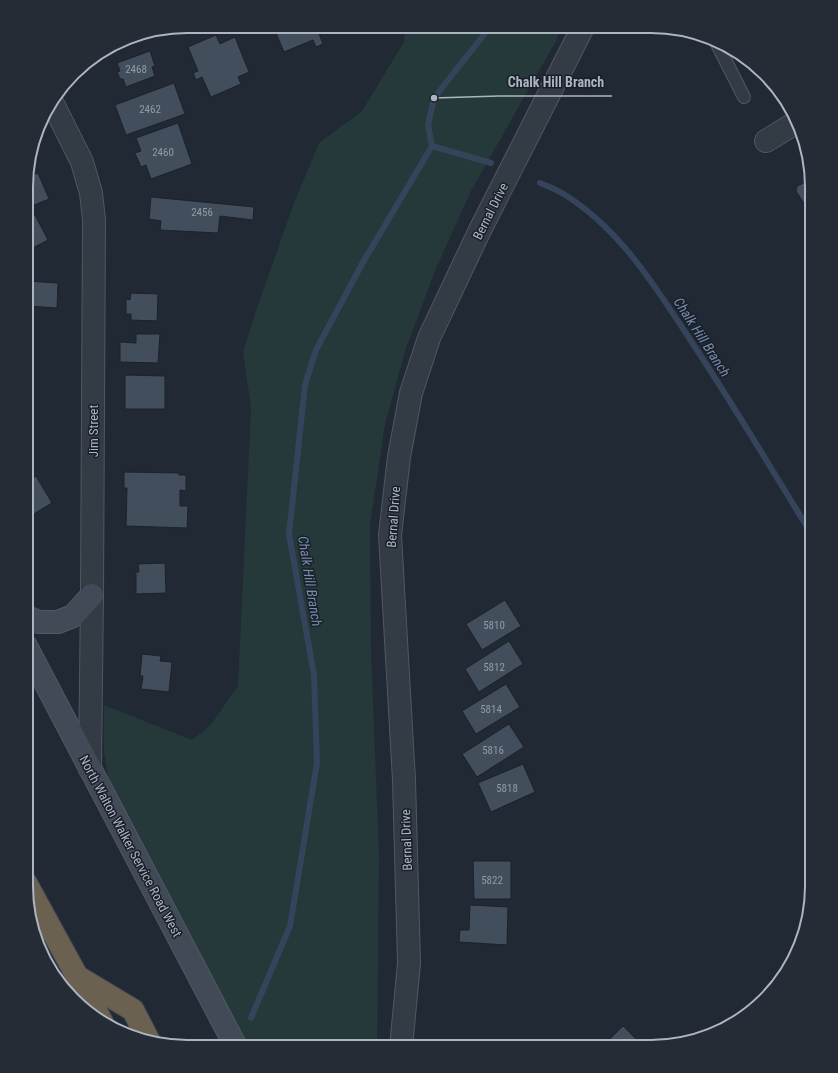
<svg xmlns="http://www.w3.org/2000/svg" width="838" height="1073" viewBox="0 0 838 1073" font-family="'Roboto Condensed',sans-serif">
	<rect width="100%" height="100%" fill="#202934"/>
	<polygon fill="#26393a" points="405,27 561,27 557,39 471,191 435,271 406,348 385,424 370,525 371,650 379,856 377,1047 247,1047 109,782 104,752 104,705 192,740 210,726 238,686 251,408 243,352 256,311 294,203 319,143 362,111 404,42"/>
	<g fill="none" stroke-linecap="round" stroke-linejoin="round">
		<g stroke="#35445b" stroke-width="6">
			<polyline points="490,27 434,98 428,125 432,146 491,163"/>
			<path d="M 540,183 C 547,186 555,189 562,193 C 623,230 659,293 697,350 C 737,411 774,473 812,535"/>
			<polyline points="251,1018 290,926 317,763 314,675 289,534 305,385 316,350 362,264 432,146"/>
		</g>
	</g>
	<g fill="#434e5c" stroke="#1b222c">
		<polygon points="273,26 316,26 323,44 316,47 313,40 284,52"/>
		<polygon points="216,35 220,44 235,37 249,72 238,77 241,84 211,97 202,77 196,80 193,73 198,71 188,47"/>
		<polygon points="150,51 155,66 152,67 155,76 126,87 123,79 120,79 117,72 120,71 117,63"/>
		<polygon points="174,83 185,114 126,135 115,105"/>
		<polygon points="178,123 192,164 151,179 146,165 141,167 135,153 141,151 136,138"/>
		<polygon points="38,173 49,199 27,208 27,177"/>
		<polygon points="811,180 812,211 810,213 796,191 797,186"/>
		<polygon points="151,197 254,207 253,220 220,216 218,233 160,230 161,221 149,219"/>
		<polygon points="35,215 48,240 27,251 27,219"/>
		<polygon points="27,281 58,283 57,308 27,306"/>
		<polygon points="131,293 158,294 157,321 131,320 131,314 126,314 126,299 130,300"/>
		<polygon points="136,334 160,334 158,363 120,362 120,342 136,343"/>
		<polygon points="125,375 165,376 165,409 125,409"/>
		<polygon points="124,472 179,473 179,475 186,475 186,491 180,490 180,506 188,506 187,528 126,526 127,488 124,488"/>
		<polygon points="36,476 52,503 27,518 27,481"/>
		<polygon points="165,563 166,593 136,594 136,572 139,572 138,564"/>
		<polygon points="505,600 521,626 482,650 466,624"/>
		<polygon points="509,641 523,664 479,692 465,669"/>
		<polygon points="142,654 161,656 160,661 172,662 169,692 141,689 143,676 140,676"/>
		<polygon points="506,684 520,707 476,734 462,711"/>
		<polygon points="509,724 524,747 477,777 462,754"/>
		<polygon points="523,764 535,792 491,812 478,783"/>
		<polygon points="473,861 511,861 511,899 474,899"/>
		<polygon points="470,905 508,907 507,945 459,942 460,930 469,930"/>
		<polygon points="623,1026 644,1047 602,1047"/>
	</g>
	<g fill="none" stroke-linecap="round" stroke-linejoin="round">
		<g stroke="#515863" stroke-width="14">
			<polyline id="service" points="717,44 744,97"/>
		</g>
		<g stroke="#515863" stroke-width="24">
			<g id="minor">
				<polyline points="52,102 82,162 91,193 94,220 92,595 90,769"/>
				<polyline points="766,141 797,122"/>
			</g>
		</g>
		<g stroke="#515863" stroke-width="24">
			<polyline id="tertiary" points="401,1047 409,963 404,780 390,535 399,457 411,393 429,338 479,232 583,27"/>
		</g>
		<g stroke="#515863" stroke-width="24">
			<g id="secondary">
				<polyline points="27,617 39,622 58,622 73,616 92,595"/>
				<polyline points="26,646 236,1047"/>
			</g>
		</g>
		<g stroke="#3e4550" stroke-width="24">
			<g id="motorway">
				<polyline points="26,883 102,1022"/>
				<polyline points="78,977 133,1010 149,1041"/>
			</g>
		</g>
		<use href="#service" stroke="#333b45" stroke-width="12"/>
		<use href="#minor" stroke="#333b45" stroke-width="22"/>
		<use href="#tertiary" stroke="#333b45" stroke-width="22"/>
		<use href="#secondary" stroke="#424a58" stroke-width="22"/>
		<use href="#motorway" stroke="#6b6151" stroke-width="22"/>
	</g>
	<g text-anchor="middle" stroke-width="3" stroke-linejoin="round" paint-order="stroke">
		<g font-size="11" fill="#929ba8">
			<text x="136" y="73">2468</text>
			<text x="150" y="113">2462</text>
			<text x="163" y="156">2460</text>
			<text x="202" y="216">2456</text>
			<text x="494" y="629">5810</text>
			<text x="494" y="671">5812</text>
			<text x="491" y="713">5814</text>
			<text x="493" y="754">5816</text>
			<text x="507" y="792">5818</text>
			<text x="492" y="884">5822</text>
		</g>
		<g font-size="13" fill="#adb5c2" stroke="#19202a">
			<text transform="translate(490 211) rotate(-63)" y="5">Bernal Drive</text>
			<text transform="translate(93 431) rotate(-90)" y="5">Jim Street</text>
			<text transform="translate(393 517) rotate(-86)" y="5">Bernal Drive</text>
			<text transform="translate(406 840) rotate(-92)" y="5">Bernal Drive</text>
			<text transform="translate(131 846) rotate(62)" y="5">North Walton Walker Service Road West</text>
		</g>
		<g font-size="14" font-style="italic" fill="#778caa" stroke="#19202a">
			<text transform="translate(702 337) rotate(57)" y="5">Chalk Hill Branch</text>
			<text transform="translate(310 581) rotate(81)" y="5">Chalk Hill Branch</text>
		</g>
	</g>
	<path d="M0 0H838V1073H0ZM187 33H651A154 154 0 0 1 805 187V886A154 154 0 0 1 651 1040H187A154 154 0 0 1 33 886V187A154 154 0 0 1 187 33Z" fill="#252c36" fill-rule="evenodd"/>
	<path fill="none" stroke="#adb5c2" stroke-width="2" d="M187 33H651A154 154 0 0 1 805 187V886A154 154 0 0 1 651 1040H187A154 154 0 0 1 33 886V187A154 154 0 0 1 187 33Z"/>
	<path fill="none" stroke="#adb5c2" stroke-width="1.5" d="M434 98L499 96H612"/>
	<circle fill="#adb5c2" stroke="#19202a" stroke-width="1.5" cx="434" cy="98" r="4"/>
	<g font-size="14" text-anchor="middle" font-weight="bold" fill="#adb5c2" stroke="#19202a" stroke-width="3" stroke-linejoin="round" paint-order="stroke">
		<text x="556" y="87">Chalk Hill Branch</text>
	</g>
</svg>
